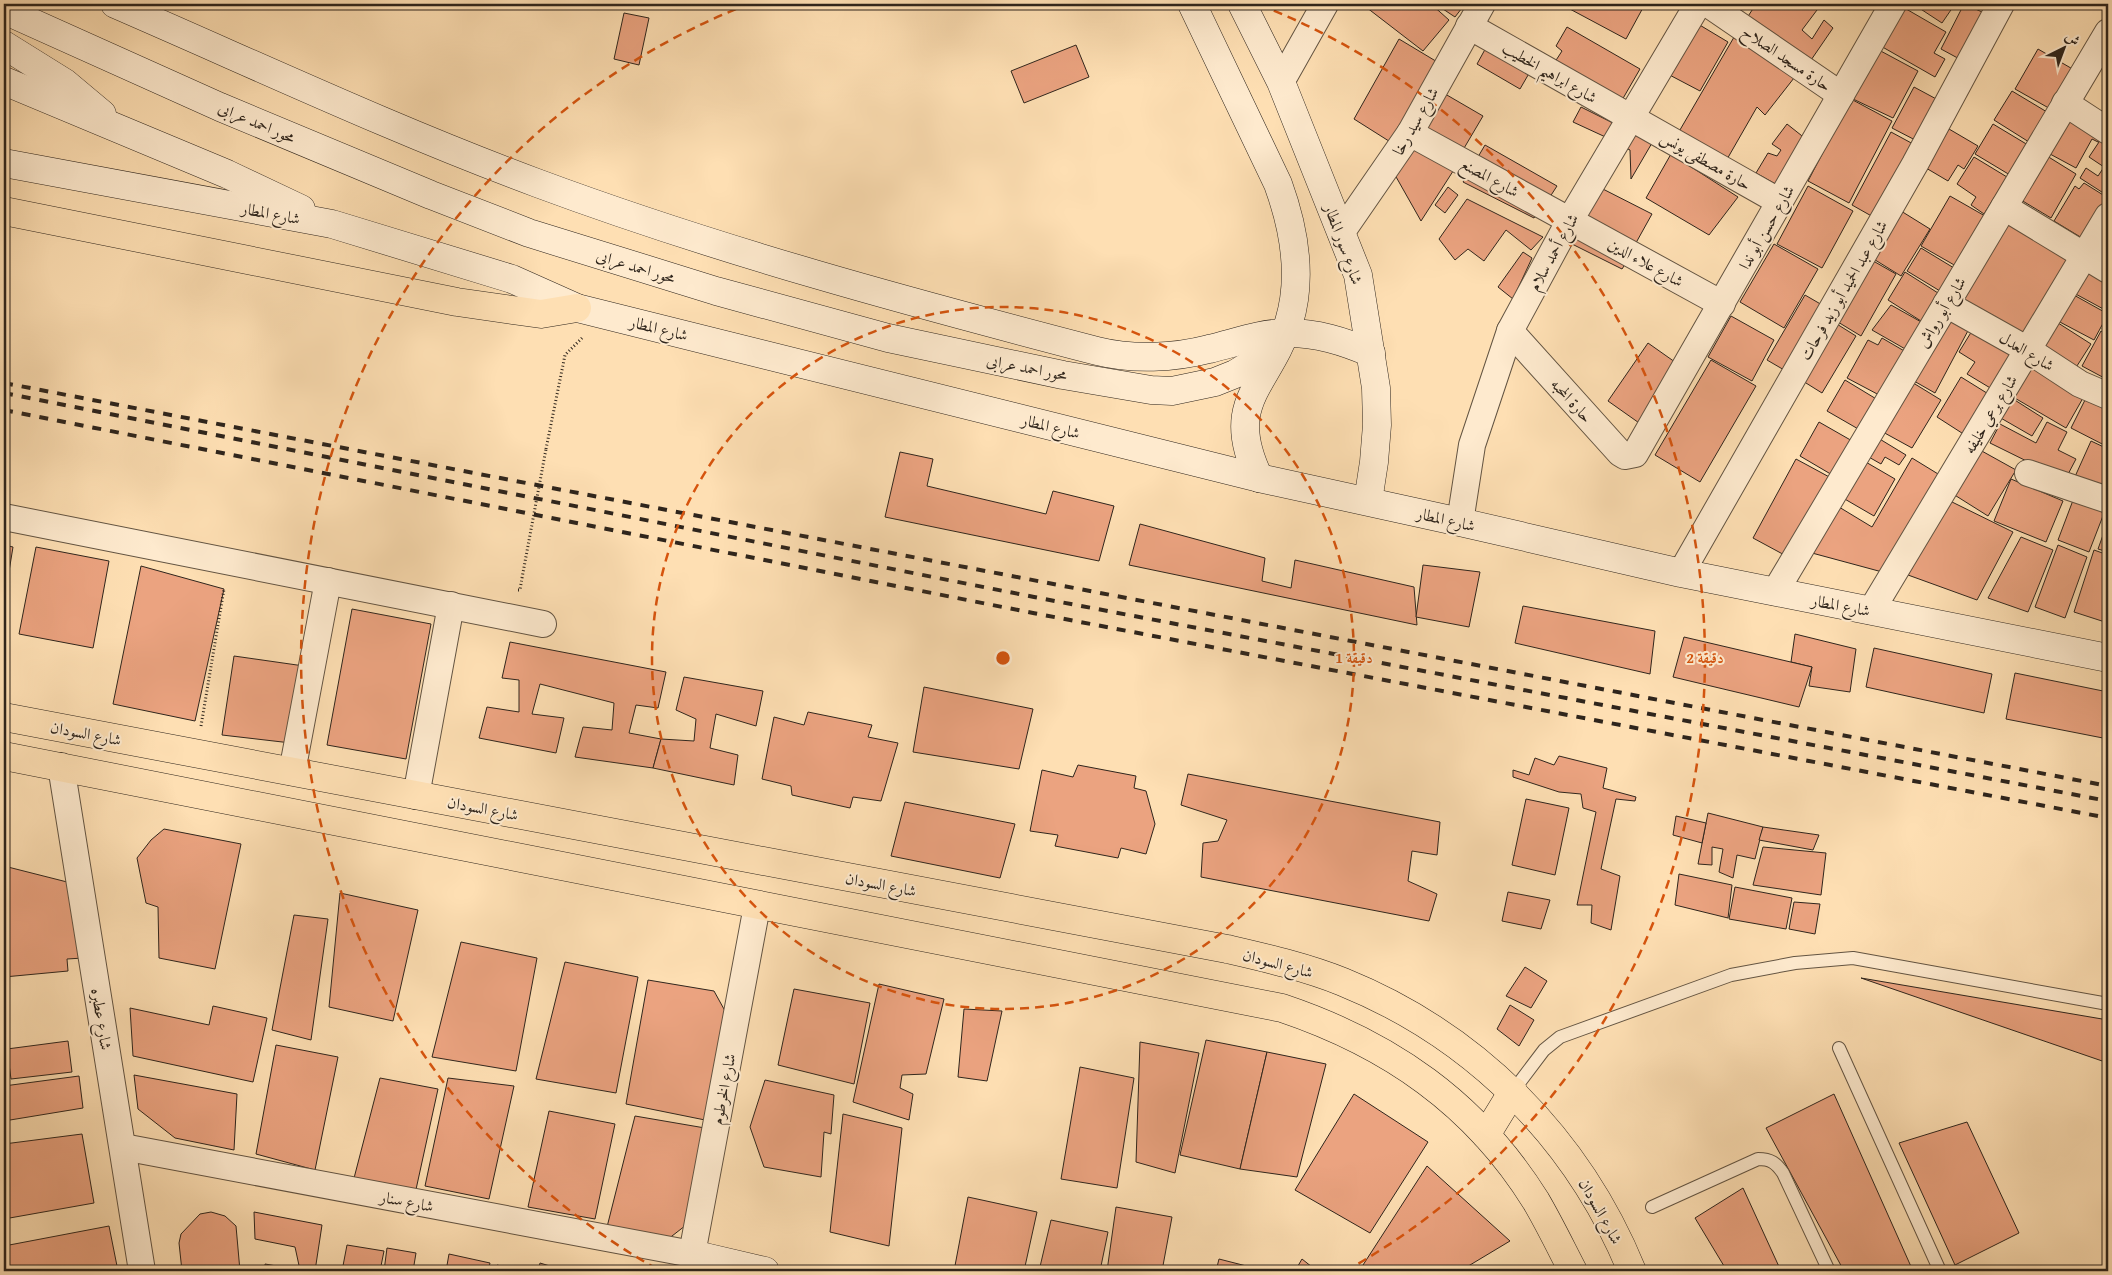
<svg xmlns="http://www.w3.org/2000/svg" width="2112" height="1275" viewBox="0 0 2112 1275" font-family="'Gentium Book Plus',Amiri,serif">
	<rect width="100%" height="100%" fill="#fedfb3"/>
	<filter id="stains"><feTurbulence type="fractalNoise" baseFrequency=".004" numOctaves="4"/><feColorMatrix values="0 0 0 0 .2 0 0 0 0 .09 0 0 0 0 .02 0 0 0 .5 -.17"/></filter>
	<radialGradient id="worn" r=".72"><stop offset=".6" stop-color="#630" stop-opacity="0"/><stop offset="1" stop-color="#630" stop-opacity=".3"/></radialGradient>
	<g fill="#eba380" stroke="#2f251c">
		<polygon points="1362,4 1431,4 1449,20 1423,51"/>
		<polygon points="1446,4 1465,4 1455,17 1443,9"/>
		<polygon points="1570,4 1645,4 1626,39 1568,8"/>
		<polygon points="1756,4 1818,4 1820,6 1802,30 1812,39 1824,20 1833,28 1809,63 1745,21"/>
		<polygon points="1913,4 1955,4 1942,23"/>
		<polygon points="1964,4 1989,15 1965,62 1941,49"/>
		<polygon points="1901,6 1946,32 1934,53 1945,59 1935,77 1879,45"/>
		<polygon points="624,13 649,18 639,65 614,59"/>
		<polygon points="1693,21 1728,42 1700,91 1662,71"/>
		<polygon points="1567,27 1640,69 1618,107 1551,68 1562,51 1556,46"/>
		<polygon points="1737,32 1794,78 1765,115 1757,107 1726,161 1677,135"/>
		<polygon points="1399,39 1439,63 1392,143 1354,119"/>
		<polygon points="1488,44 1531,70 1520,89 1477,64"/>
		<polygon points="1076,45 1089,77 1024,103 1011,71"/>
		<polygon points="1877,49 1918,71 1893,118 1853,99"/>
		<polygon points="2038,49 2076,71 2054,111 2015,89"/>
		<polygon points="1914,87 1940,101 1919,142 1892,128"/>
		<polygon points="1440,91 1483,116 1460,155 1417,131"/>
		<polygon points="2012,91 2047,112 2029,142 1994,120"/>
		<polygon points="1851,99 1892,121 1849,203 1808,181"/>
		<polygon points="1581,107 1619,126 1612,140 1573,122"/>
		<polygon points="2072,115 2103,133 2098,142 2092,139 2076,168 2050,154"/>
		<polygon points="1787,124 1821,151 1797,196 1756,173 1768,153 1777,156 1781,150 1772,144"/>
		<polygon points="1993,124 2028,145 2010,175 1975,154"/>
		<polygon points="1949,129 1978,146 1964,169 1958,165 1948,181 1926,168"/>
		<polygon points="1628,130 1652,143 1631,179 1630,150 1616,143"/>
		<polygon points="1891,132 1915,145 1875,218 1852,205"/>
		<polygon points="2105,133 2108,135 2108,196 2080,178 2086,168 2098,176 2104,167 2089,157"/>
		<polygon points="1411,141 1457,165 1421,221 1395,175"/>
		<polygon points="1485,145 1557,186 1546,203 1475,162"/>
		<polygon points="1671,154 1738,197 1709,235 1646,198"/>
		<polygon points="2047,156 2076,174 2051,218 2021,200"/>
		<polygon points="1974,157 2007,177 1984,214 1971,205 1976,197 1957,184"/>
		<polygon points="1471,170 1540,209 1534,218 1463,182"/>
		<polygon points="2084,183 2108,198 2108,207 2087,241 2054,221 2075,186 2079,189"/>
		<polygon points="1595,185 1652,214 1632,250 1574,218"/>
		<polygon points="1808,186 1853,211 1822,268 1777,244"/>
		<polygon points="1448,187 1458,195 1445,213 1435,205"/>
		<polygon points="1950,196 1985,216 1956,266 1921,246"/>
		<polygon points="1467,199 1543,237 1531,250 1506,230 1484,261 1468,249 1455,260 1439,239"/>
		<polygon points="1901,211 1930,229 1901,276 1872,258"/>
		<polygon points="2010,216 2077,256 2027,341 1960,301"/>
		<polygon points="1570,220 1630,257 1622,269 1560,238"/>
		<polygon points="2108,235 2108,258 2098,251"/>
		<polygon points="1774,244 1818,269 1784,328 1740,302"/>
		<polygon points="1921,248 1954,268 1940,291 1907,271"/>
		<polygon points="1523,252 1532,258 1513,299 1498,287"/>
		<polygon points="1868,258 1896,274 1861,336 1833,319"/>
		<polygon points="2086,268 2108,281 2107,311 2072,292"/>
		<polygon points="1905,272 1938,293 1921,321 1888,300"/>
		<polygon points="2072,294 2108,314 2094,340 2058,321"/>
		<polygon points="1805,295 1829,309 1791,374 1767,360"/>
		<polygon points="1891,305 1923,323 1907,350 1872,330"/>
		<polygon points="1950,313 1971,325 1935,393 1914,381"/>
		<polygon points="1731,316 1774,340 1752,381 1708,357"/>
		<polygon points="2108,317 2108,332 2102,329"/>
		<polygon points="1832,321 1856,336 1822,393 1798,378"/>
		<polygon points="2055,321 2091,344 2075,369 2039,347"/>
		<polygon points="1975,326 2015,351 1992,389 1967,374 1975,362 1959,352"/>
		<polygon points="2101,331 2108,335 2108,380 2082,366"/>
		<polygon points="1882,338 1906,352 1881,396 1847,378 1868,340 1878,345"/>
		<polygon points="1648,343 1682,367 1642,425 1608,401"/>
		<polygon points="1711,360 1756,386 1700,482 1655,455"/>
		<polygon points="2034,360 2087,391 2066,428 2013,397"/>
		<polygon points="1961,377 1990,395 1965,435 1937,417"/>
		<polygon points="1845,380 1878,400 1860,430 1827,411"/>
		<polygon points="1910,381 1941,400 1912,448 1881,431"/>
		<polygon points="2090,390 2108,399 2108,447 2071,428"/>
		<polygon points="2010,397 2043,418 2032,436 1999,417"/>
		<polygon points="1819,422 1854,442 1834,476 1800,456"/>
		<polygon points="2047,422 2067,432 2058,450 2076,459 2065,480 1990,443 2000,424 2036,443"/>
		<polygon points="1878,438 1906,455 1899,465 1885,457 1881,464 1867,456"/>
		<polygon points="2091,441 2108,449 2108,488 2073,481"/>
		<polygon points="1980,450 2016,470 1988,516 1953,494"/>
		<polygon points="900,452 933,459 927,486 1046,514 1053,491 1114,506 1099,561 885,517"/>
		<polygon points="1912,458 1943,477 1886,573 1812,553 1839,507 1872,527"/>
		<polygon points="1796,459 1833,479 1790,558 1753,538"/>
		<polygon points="1864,461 1895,479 1874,516 1843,498"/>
		<polygon points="2011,479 2063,501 2046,542 1994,521"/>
		<polygon points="2075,495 2106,508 2089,552 2058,540"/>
		<polygon points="1950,501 2013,532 1977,600 1908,575"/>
		<polygon points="2108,521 2108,552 2098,549"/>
		<polygon points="1140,524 1265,558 1262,581 1291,588 1295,560 1414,587 1417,625 1129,565"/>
		<polygon points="2021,537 2053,550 2028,612 1988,598"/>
		<polygon points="4,545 13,547 4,602"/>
		<polygon points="2058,545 2087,557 2065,618 2035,607"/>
		<polygon points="36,547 109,561 93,648 19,634"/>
		<polygon points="2094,550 2108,555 2108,623 2074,612"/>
		<polygon points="1423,565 1480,572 1469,627 1416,617"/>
		<polygon points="141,566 224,589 195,721 113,704"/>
		<polygon points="1523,606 1655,631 1650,674 1515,643"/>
		<polygon points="352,609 431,624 406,759 327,745"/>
		<polygon points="1795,634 1856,649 1850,692 1809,686 1812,667 1791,662"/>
		<polygon points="1684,637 1812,667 1799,707 1673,677"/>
		<polygon points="510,642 666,672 658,708 636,705 629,733 661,739 653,768 575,757 583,727 612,730 614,703 540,684 532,714 564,718 556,753 479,738 487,707 519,712 519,680 502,678"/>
		<polygon points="1874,648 1992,674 1984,713 1866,687"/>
		<polygon points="234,656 304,666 291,743 222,735"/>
		<polygon points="2015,673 2108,692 2108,739 2006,719"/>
		<polygon points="684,677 763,691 756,726 716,714 710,748 738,755 734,785 653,768 661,739 694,741 696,719 676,710"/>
		<polygon points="924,687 1033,709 1019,769 913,752"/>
		<polygon points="808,712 872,725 868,737 898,743 881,801 853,797 850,808 792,795 791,786 762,779 774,717 804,725"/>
		<polygon points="1559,756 1607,768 1603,788 1636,797 1635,801 1616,799 1601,869 1620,876 1611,930 1591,923 1592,905 1577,905 1596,812 1583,808 1581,794 1559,792 1513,777 1513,770 1529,775 1535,758 1554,765"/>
		<polygon points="1078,765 1136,776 1134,788 1146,791 1155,824 1146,854 1121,848 1118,858 1055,846 1058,835 1030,831 1042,770 1073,777"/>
		<polygon points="1188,774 1440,822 1437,855 1412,851 1408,881 1437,894 1429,921 1201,877 1203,843 1218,841 1227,820 1181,805"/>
		<polygon points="1526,799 1569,808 1555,875 1512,865"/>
		<polygon points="905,802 1015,824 1000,878 891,856"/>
		<polygon points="1708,813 1763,827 1755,859 1737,855 1733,878 1719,872 1723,849 1712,847 1712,865 1698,864"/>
		<polygon points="1676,816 1706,823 1702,843 1673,835"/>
		<polygon points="1763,827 1819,835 1813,850 1759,840"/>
		<polygon points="164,829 241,844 215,969 159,958 158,907 146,903 137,858 151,840"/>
		<polygon points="1763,847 1826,853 1821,895 1753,885"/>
		<polygon points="4,866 75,884 83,958 67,959 68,971 4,977"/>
		<polygon points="1679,874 1732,885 1728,918 1675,905"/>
		<polygon points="1735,887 1792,898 1786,929 1729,919"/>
		<polygon points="1508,892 1550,900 1541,929 1502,921"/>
		<polygon points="340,893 418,910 393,1021 329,1007"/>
		<polygon points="1794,902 1820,904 1815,934 1789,929"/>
		<polygon points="294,915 328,919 311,1040 272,1030"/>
		<polygon points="461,942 537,958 516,1071 432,1057"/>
		<polygon points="565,962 638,977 616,1093 536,1079"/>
		<polygon points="1525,967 1547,981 1531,1008 1506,996"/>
		<polygon points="1861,978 2108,1020 2108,1063"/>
		<polygon points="648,980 714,991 730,1020 710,1121 626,1104"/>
		<polygon points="879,984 944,999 926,1074 902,1075 900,1088 913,1094 909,1120 853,1102"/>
		<polygon points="794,989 870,1003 854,1084 778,1065"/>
		<polygon points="1510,1005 1534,1020 1519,1046 1497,1029"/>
		<polygon points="213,1006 267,1018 253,1082 133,1056 130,1008 209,1025"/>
		<polygon points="964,1009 1002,1011 987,1081 958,1077"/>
		<polygon points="1206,1040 1267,1052 1240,1169 1180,1155"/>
		<polygon points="68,1041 72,1072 11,1079 7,1049"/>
		<polygon points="1140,1042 1199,1053 1175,1173 1136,1162"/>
		<polygon points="276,1045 338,1057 315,1170 256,1154"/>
		<polygon points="1267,1052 1326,1064 1297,1177 1240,1169"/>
		<polygon points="1080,1067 1134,1078 1117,1188 1061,1179"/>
		<polygon points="134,1075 237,1094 234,1150 175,1138 138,1109"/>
		<polygon points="79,1076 83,1108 4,1121 4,1086"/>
		<polygon points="380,1078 438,1089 415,1194 353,1182"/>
		<polygon points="448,1078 514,1086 489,1199 425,1186"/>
		<polygon points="765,1080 834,1095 831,1134 824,1132 821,1177 764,1167 750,1127"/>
		<polygon points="1354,1094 1428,1142 1370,1233 1295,1190"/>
		<polygon points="1834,1094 1913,1271 1844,1271 1766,1128"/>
		<polygon points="549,1111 615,1124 595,1219 528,1207"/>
		<polygon points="843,1114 902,1128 889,1246 830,1232"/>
		<polygon points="635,1116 705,1128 690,1222 663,1243 607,1227"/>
		<polygon points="1967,1122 2019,1233 1955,1265 1899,1143"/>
		<polygon points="82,1134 94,1203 4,1219 4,1144"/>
		<polygon points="1427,1166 1510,1241 1460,1271 1370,1271 1363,1265"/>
		<polygon points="1743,1188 1781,1271 1727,1271 1695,1218"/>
		<polygon points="968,1197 1037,1212 1024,1271 954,1271"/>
		<polygon points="1116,1207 1172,1217 1162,1271 1107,1271"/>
		<polygon points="211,1212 225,1216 236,1226 240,1271 182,1271 179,1243 181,1234 200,1214"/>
		<polygon points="254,1212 322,1225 315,1271 265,1271 265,1264 300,1270 295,1247 255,1239"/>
		<polygon points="1051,1220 1108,1232 1100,1271 1039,1271"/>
		<polygon points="109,1226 118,1271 4,1271 4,1246"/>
		<polygon points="347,1245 384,1251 380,1271 342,1271"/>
		<polygon points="387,1248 416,1253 413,1271 384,1271"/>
		<polygon points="449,1254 490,1263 488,1271 446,1271"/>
		<polygon points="1219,1259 1266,1271 1216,1271"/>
		<polygon points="1302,1259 1317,1271 1295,1271"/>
		<polygon points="540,1263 566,1271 538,1271"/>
		<polygon points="497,1265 522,1271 496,1271"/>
	</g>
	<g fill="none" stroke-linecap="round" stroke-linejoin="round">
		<g stroke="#635442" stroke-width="14">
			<g id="lane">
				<polyline points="1839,1048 1940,1271"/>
				<polyline points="1513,1091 1544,1050 1560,1037 1731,975 1795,963 1853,958 2108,1004"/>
				<path d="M 1652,1207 L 1758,1159 C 1771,1159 1776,1163 1783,1173 L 1829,1271"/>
			</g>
		</g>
		<g stroke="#635442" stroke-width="28">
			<g id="street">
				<polyline points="1708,4 1841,95"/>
				<polyline points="1469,26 1780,202"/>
				<polyline points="1281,82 1325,4"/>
				<polyline points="2065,103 2108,131"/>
				<polyline points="1410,133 1722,304"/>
				<polyline points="2004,207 2108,270"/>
				<polyline points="1341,233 1410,133 1482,4"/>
				<polyline points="1946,304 2028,350 2080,384 2108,396"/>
				<polyline points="1510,331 1620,453 1625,456 1635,454 1893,4"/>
				<polyline points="2028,473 2108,500"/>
				<polyline points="4,517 543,624"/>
				<polyline points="1460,522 1472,445 1510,331 1570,220 1698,4"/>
				<polyline points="1681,573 1915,164 2001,4"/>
				<polyline points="1775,592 2108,32"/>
				<polyline points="1871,611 2108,216"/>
				<polyline points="61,766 142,1271"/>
				<polyline points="292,772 328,581"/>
				<polyline points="416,796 451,605"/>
				<polyline points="123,1147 692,1254"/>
				<polyline points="694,1271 692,1254 757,906"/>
			</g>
		</g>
		<g stroke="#2f251c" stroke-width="29">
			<g id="secondary">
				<path d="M 115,4 C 256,65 394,130 537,183 C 720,251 909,302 1097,351 C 1133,360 1174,358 1209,349 C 1235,343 1260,333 1287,333 C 1317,333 1343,341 1371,353"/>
				<path d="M 1192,4 L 1278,184 C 1294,228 1303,276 1289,322 C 1268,387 1222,401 1259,478"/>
				<polyline points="1242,4 1281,82 1358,275 1376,388 1377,425 1374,462 1368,501"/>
				<polyline points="4,10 220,107 431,195 529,233 716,291 888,338 1063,375 1151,390 1172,391 1215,382 1235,374 1253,363 1285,333"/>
				<polyline points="4,45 65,83 102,114"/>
				<polyline points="4,81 227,174 301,209"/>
				<polyline points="4,163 332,224 512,279 577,308 1259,478 1460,522 1681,573 2108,658"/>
				<polyline points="692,1254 765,1271"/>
			</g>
		</g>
		<g stroke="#2f251c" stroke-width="29">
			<g id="primary">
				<path d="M 4,717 L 1227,949 C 1266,958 1306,967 1343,982 C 1476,1036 1578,1139 1632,1271"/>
				<path d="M 4,756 L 1282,1008 C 1389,1044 1475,1103 1536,1201 C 1549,1223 1561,1248 1573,1271"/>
				<polyline points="1486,1135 1513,1091"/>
			</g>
		</g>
		<g stroke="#2f251c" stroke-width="29">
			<polyline id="highway" points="4,211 457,302 541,314 577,308"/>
		</g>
		<g stroke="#2f251c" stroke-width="3" stroke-dasharray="1 2.5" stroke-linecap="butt">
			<polyline points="546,449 565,355 582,338"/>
			<polyline points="518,590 520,590 522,578"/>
			<polyline points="201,726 224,589"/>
		</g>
		<use href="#lane" stroke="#feeace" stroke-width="12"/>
		<use href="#street" stroke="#feeace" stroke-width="26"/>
		<use href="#secondary" stroke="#feeace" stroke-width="28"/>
		<use href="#primary" stroke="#fedfb3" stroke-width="28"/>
		<use href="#highway" stroke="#fedfb3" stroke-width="28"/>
		<g stroke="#2f251c" stroke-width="4" stroke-dasharray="9 9" stroke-linecap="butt">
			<polyline points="4,383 2108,786"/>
			<polyline points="4,393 1034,597 2108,801"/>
			<polyline points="4,410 1033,613 2108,818"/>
		</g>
		<polyline stroke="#2f251c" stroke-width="3" stroke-dasharray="1 2.5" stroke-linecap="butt" points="522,578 546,449"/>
	</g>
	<g fill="none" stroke="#d6540e" stroke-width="2.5" stroke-dasharray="9 6">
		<circle cx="1003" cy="658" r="351"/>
		<path d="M657 1269A702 702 0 0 1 746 5M1260 5A702 702 0 0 1 1349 1269"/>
	</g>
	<g text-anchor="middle" stroke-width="4" stroke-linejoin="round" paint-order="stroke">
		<g font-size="16" fill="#2f251c" stroke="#feeace">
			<text transform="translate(1787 58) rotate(34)" y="6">حارة مسجد الصلاح</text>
			<text transform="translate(1550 72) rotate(30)" y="6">شارع ابراهيم الخطيب</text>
			<text transform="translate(1415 121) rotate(-60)" y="6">شارع سيد رخا</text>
			<text transform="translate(257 122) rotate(23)" y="6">محور احمد عرابى</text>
			<text transform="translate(1706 160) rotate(30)" y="6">حارة مصطفى يونس</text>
			<text transform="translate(1490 177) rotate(29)" y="6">شارع المصنع</text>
			<text transform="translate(271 213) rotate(11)" y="6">شارع المطار</text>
			<text transform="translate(1766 227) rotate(-60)" y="6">شارع حسن أبو ندا</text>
			<text transform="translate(1344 244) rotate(70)" y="6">شارع سور المطار</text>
			<text transform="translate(1553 252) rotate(-61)" y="6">شارع أحمد سلام</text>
			<text transform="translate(1646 262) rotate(29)" y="6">شارع علاء الدين</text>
			<text transform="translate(636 266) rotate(17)" y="6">محور احمد عرابى</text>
			<text transform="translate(1843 290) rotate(-60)" y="6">شارع عبد الحميد أبو زيد فرحات</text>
			<text transform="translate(1941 312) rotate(-59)" y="6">شارع أبو رواش</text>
			<text transform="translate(659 328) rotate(14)" y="6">شارع المطار</text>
			<text transform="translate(2027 351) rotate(31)" y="6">شارع العدل</text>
			<text transform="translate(1027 367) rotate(11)" y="6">محور احمد عرابى</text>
			<text transform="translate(1572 400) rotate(48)" y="6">حارة المحبه</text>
			<text transform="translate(1990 414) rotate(-59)" y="6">شارع برعي خليفه</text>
			<text transform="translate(1051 426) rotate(14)" y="6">شارع المطار</text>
			<text transform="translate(1446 519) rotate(13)" y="6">شارع المطار</text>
			<text transform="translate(1841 605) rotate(11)" y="6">شارع المطار</text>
			<text transform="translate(86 733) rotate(11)" y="6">شارع السودان</text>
			<text transform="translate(483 808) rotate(11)" y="6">شارع السودان</text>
			<text transform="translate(881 884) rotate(11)" y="6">شارع السودان</text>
			<text transform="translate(1278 963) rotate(15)" y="6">شارع السودان</text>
			<text transform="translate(102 1019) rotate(81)" y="6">شارع عطبره</text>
			<text transform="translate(723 1089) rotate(-79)" y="6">شارع الخرطوم</text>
			<text transform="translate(407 1201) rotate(11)" y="6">شارع سنار</text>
			<text transform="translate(1601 1211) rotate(61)" y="6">شارع السودان</text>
		</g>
	</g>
	<circle cx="1003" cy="658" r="8" fill="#d6540e" stroke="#feeace" stroke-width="2.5"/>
	<g font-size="15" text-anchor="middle" font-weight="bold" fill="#d6540e" stroke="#feeace" stroke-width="4" stroke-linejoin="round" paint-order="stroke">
		<text x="1354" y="663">1 دقيقة</text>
		<text x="1705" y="663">2 دقيقة</text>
	</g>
	<rect width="2112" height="1275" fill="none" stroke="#fedfb3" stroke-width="20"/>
	<rect x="5" y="5" width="2102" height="1265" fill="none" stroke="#2f251c" stroke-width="2.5"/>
	<rect x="10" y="10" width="2092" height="1255" fill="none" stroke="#2f251c"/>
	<g transform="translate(2064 48) rotate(42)" stroke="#feeace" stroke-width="4" paint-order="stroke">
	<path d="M0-4L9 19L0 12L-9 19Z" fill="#2f251c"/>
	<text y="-8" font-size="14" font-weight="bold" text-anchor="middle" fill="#2f251c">ش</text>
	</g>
	<rect width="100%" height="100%" filter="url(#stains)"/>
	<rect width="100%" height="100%" fill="url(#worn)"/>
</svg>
